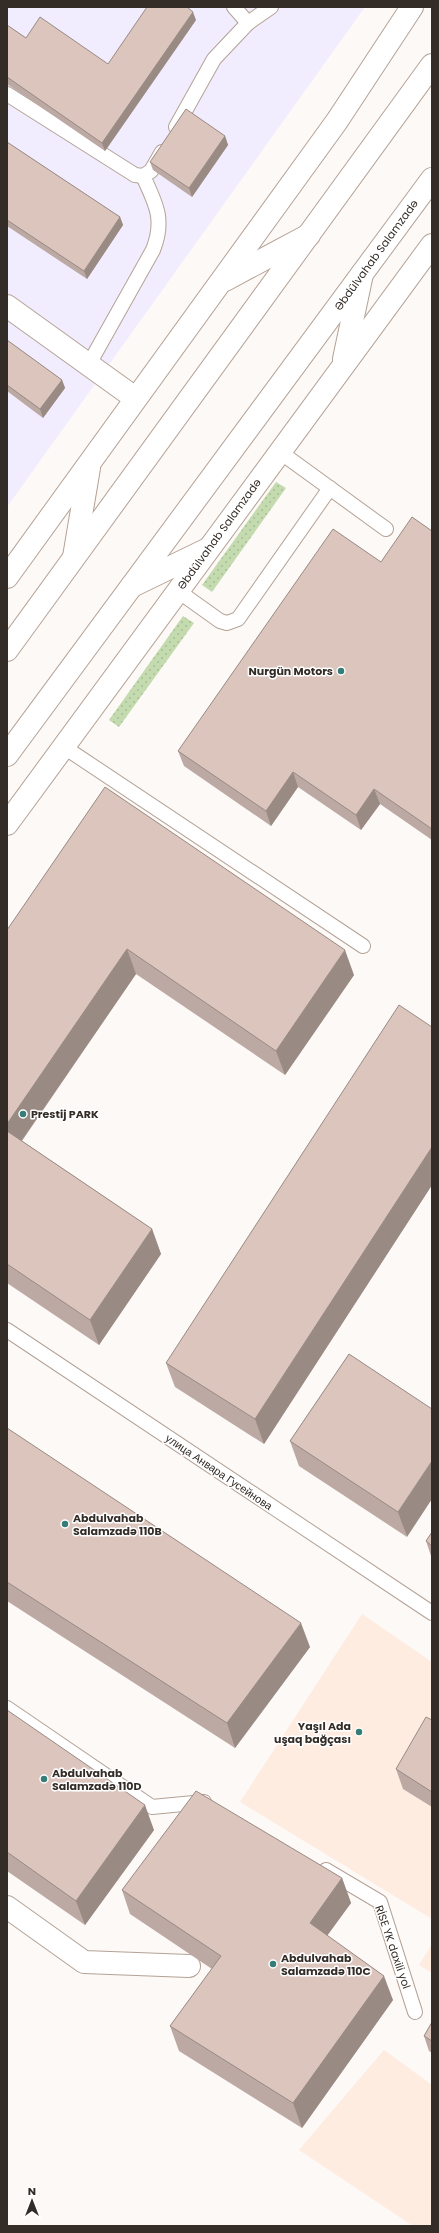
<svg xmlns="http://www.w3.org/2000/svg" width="439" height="2233" viewBox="0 0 439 2233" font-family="Poppins,sans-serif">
	<defs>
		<pattern id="grass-dots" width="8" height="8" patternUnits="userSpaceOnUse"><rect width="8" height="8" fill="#c3dbae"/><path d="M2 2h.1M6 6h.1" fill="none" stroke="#a8bc96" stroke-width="1.8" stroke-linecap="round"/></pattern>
	</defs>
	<rect width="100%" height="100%" fill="#fdf9f6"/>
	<polygon fill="#f1edfe" points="7,7 365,7 7,507"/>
	<g fill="#feece1">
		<polygon points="362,1614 432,1662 432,1919 240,1802"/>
		<polygon points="432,1944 432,1973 419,1965"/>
		<polygon points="384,2050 432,2085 432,2226 413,2226 299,2150"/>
	</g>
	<g fill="url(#grass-dots)">
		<polygon points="276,482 286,488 212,592 202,585"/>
		<polygon points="183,616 194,623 119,727 109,720"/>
	</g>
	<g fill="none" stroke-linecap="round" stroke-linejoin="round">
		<g stroke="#b4a296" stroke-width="16">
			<g id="lane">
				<polyline points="234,7 248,23"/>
				<polyline points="7,94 135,175 143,176 151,171 162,152"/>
				<polyline points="176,127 214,59 248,23 271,7"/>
				<path d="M 89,364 L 153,250 C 165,220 156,204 143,176"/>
				<polyline points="280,452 386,529"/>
				<polyline points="178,591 220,621 227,623 238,619 330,488"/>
				<polyline points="64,747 363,946"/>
				<polyline points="7,1330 432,1613"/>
				<polyline points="7,1708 152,1807 204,1802"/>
				<polyline points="326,1870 380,1902 415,2012"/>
			</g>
		</g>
		<g stroke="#b4a296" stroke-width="24">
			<g id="street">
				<polyline points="7,306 135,398"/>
				<polyline points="7,1907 84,1962 189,1966"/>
			</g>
		</g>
		<g stroke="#b4a296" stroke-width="24">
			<g id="secondary">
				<polyline points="225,280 309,235"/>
				<polyline points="344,359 362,274"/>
				<polyline points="74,557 89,468"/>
				<polyline points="7,577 337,121 412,7"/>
				<polyline points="132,586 206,550"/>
				<polyline points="7,824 432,245"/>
			</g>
		</g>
		<g stroke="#b4a296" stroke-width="24">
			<g id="primary">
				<polyline points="7,650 432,65"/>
				<polyline points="7,755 432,179"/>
			</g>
		</g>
		<use href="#lane" stroke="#fff" stroke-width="14"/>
		<use href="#street" stroke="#fff" stroke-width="22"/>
		<use href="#secondary" stroke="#fff" stroke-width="22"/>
		<use href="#primary" stroke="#fff" stroke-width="22"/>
	</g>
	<g fill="#bca9a3">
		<polygon points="196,20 105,151 7,84 7,25 26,38 108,64"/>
		<polygon points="225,136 228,145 192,197 153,170 150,162"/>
		<polygon points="7,142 120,217 123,225 87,279 7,226"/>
		<polygon points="7,340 62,380 65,388 43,418 7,391"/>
		<polygon points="432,531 432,840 380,804 361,830 298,787 271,826 184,766 178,751 381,562"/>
		<polygon points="7,930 354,975 285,1075 136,974 22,1141 152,1229 161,1254 99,1345 7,1283"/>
		<polygon points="432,1027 432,1185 264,1444 175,1387 166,1363"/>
		<polygon points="349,1354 407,1537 299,1466 290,1441"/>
		<polygon points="7,1428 310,1647 235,1748 7,1601"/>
		<polygon points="432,1532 432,1559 426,1541"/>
		<polygon points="7,1710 154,1830 85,1925 7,1871"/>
		<polygon points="432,1720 432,1807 403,1789 396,1769"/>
		<polygon points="342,1878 351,1903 327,1935 393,2000 302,2128 179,2051 170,2026 212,1969 130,1914 122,1890"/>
		<polygon points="432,2022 432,2053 429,2051 424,2036"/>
	</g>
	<g fill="#998a84">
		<polygon points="193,12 196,20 105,151 102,143"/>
		<polygon points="225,136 228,145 192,197 189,188"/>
		<polygon points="120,217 123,225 87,279 84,271"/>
		<polygon points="62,380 65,388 43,418 40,409"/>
		<polygon points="293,772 298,787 271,826 266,811"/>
		<polygon points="374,789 380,804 361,830 356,815"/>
		<polygon points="127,949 136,974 13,1153 7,1137 7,1124"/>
		<polygon points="345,950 354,975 285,1075 276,1051"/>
		<polygon points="432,1147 432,1185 264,1444 255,1419"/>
		<polygon points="152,1229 161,1254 99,1345 90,1320"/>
		<polygon points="432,1461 432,1499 407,1537 398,1512"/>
		<polygon points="301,1623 310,1647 235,1748 227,1723"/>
		<polygon points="145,1805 154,1830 85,1925 76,1901"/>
		<polygon points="342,1878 351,1903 319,1947 310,1923"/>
		<polygon points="384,1976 393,2000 302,2128 293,2103"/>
	</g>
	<g fill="#dbc5bd" stroke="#998a84">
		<polygon points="147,7 187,7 193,12 102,143 7,77 7,25 26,38 40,17 108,64"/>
		<polygon points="186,109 225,136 189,188 150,162"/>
		<polygon points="7,142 120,217 84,271 7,220"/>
		<polygon points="7,340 62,380 40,409 7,385"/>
		<polygon points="412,517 432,531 432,829 374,789 356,815 293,772 266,811 178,751 333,529 381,562"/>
		<polygon points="105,787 345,950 276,1051 127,949 7,1124 7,930"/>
		<polygon points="399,1005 432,1027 432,1147 255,1419 166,1363"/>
		<polygon points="7,1131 152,1229 90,1320 7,1264"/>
		<polygon points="349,1354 432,1409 432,1461 398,1512 290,1441"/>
		<polygon points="7,1428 301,1623 227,1723 7,1582"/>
		<polygon points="432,1532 432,1546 426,1541"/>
		<polygon points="7,1710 145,1805 76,1901 7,1852"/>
		<polygon points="426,1717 432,1720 432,1792 396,1769"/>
		<polygon points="196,1791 342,1878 310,1923 384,1976 293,2103 170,2026 221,1956 122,1890"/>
		<polygon points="432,2022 432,2041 424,2036"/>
	</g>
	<g fill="#367d77" stroke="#fff" stroke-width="1.5">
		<circle cx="341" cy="671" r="4"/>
		<circle cx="23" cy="1114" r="4"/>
		<circle cx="65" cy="1524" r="4"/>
		<circle cx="359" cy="1732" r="4"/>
		<circle cx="44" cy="1779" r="4"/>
		<circle cx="273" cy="1964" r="4"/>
	</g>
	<g text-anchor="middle" stroke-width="3" stroke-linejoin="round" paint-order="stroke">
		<g font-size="11" fill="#332c27" stroke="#fff">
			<text transform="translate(376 255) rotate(-54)" y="4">Əbdülvahab Salamzadə</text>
			<text transform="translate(219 534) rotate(-54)" y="4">Əbdülvahab Salamzadə</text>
			<text transform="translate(219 1472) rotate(34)" y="4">улица Анвара Гусейнова</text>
			<text transform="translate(393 1947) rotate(71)" y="4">RİSE YK daxili yol</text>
		</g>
		<g font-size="11" font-weight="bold" fill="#332c27" stroke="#fff" text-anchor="start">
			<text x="333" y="675" text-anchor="end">Nurgün Motors</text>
			<text x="31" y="1118">Prestij PARK</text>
			<text x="73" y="1522">Abdulvahab<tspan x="73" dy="13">Salamzadə 110B</tspan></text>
			<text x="351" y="1730" text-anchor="end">Yaşıl Ada<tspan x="351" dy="13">uşaq bağçası</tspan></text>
			<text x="52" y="1777">Abdulvahab<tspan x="52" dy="13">Salamzadə 110D</tspan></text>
			<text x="281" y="1962">Abdulvahab<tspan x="281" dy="13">Salamzadə 110C</tspan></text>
		</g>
	</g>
	<rect width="439" height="2233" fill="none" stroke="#332c27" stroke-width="16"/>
	<g transform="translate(32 2201)" stroke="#ffffff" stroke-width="3" paint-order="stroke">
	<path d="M0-3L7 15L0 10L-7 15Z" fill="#332c27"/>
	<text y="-6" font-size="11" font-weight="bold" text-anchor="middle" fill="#332c27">N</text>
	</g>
</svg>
